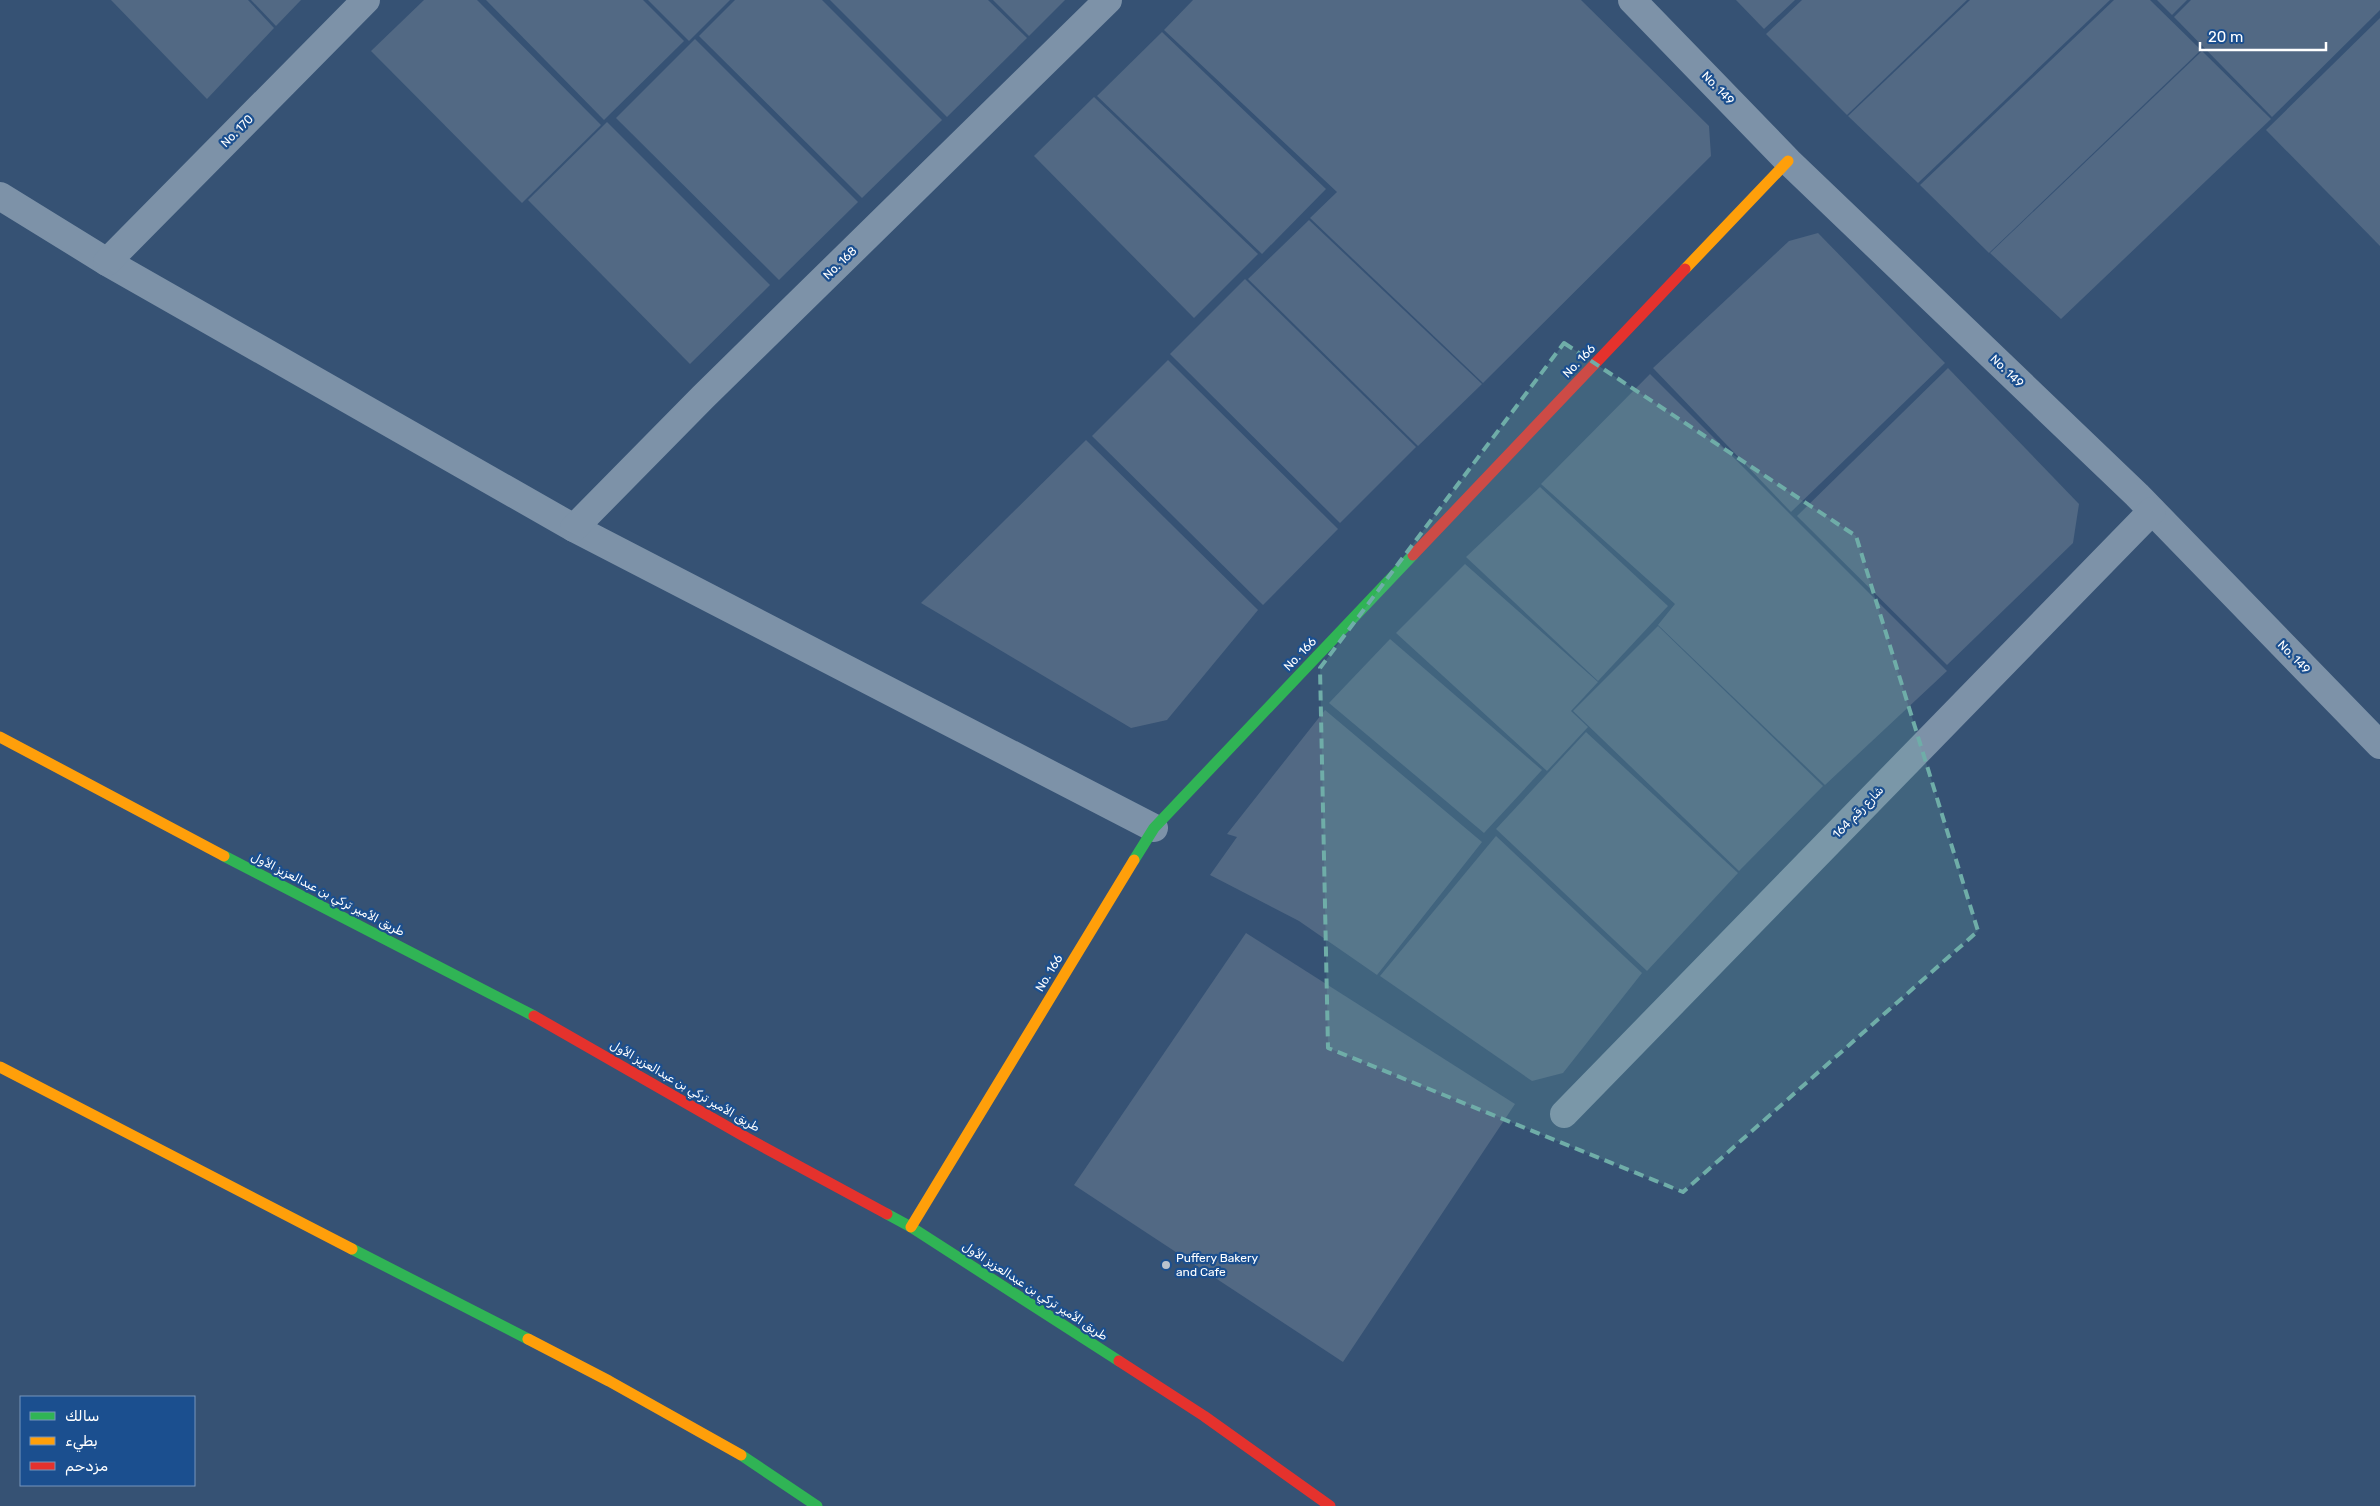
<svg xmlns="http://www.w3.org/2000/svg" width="2380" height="1506" viewBox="0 0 2380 1506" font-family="Rubik,'Noto Sans Arabic',sans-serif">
	<rect width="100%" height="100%" fill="#365274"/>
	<g fill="#526984">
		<polygon points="111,0 248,0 274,28 207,99"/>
		<polygon points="251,0 301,0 276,26"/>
		<polygon points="424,0 477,0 601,125 522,203 371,51"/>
		<polygon points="486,0 643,0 684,41 604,120"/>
		<polygon points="648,0 730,0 689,41"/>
		<polygon points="735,0 822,0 942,120 862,198 699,36"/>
		<polygon points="830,0 988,0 1027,38 947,117"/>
		<polygon points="993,0 1065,0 1029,36"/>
		<polygon points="1193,0 1581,0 1709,126 1711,156 1483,383 1310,218 1337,192 1164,30"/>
		<polygon points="1736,0 1795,0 1764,29"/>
		<polygon points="1802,0 1967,0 1847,115 1766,34"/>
		<polygon points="1970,0 2110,0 1918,183 1848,116"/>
		<polygon points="2114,0 2150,0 2201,50 1989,253 1920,185"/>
		<polygon points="2157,0 2187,0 2172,15"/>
		<polygon points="2191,0 2380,0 2380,10 2272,117 2174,17"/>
		<polygon points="2380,18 2380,246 2266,130"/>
		<polygon points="1162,32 1326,189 1262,254 1097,96"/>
		<polygon points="695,39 858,202 779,280 616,118"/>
		<polygon points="2202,51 2271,119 2061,319 1990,253"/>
		<polygon points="1094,97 1258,254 1194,318 1034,156"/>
		<polygon points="607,122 770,285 690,364 528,200"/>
		<polygon points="1309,220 1482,384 1418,446 1248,279"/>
		<polygon points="1818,233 1945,363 1791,512 1653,368 1789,241"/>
		<polygon points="1245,279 1416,447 1340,523 1170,354"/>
		<polygon points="1168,360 1338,529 1263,605 1092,436"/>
		<polygon points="1948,368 2079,504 2073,543 1947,665 1797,516"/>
		<polygon points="1650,374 1947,671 1825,785 1658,625 1675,604 1541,484"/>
		<polygon points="1086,440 1258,610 1167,720 1131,728 921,603"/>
		<polygon points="1540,487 1668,606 1598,681 1466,557"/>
		<polygon points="1465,564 1598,682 1571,711 1588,727 1547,771 1396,633"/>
		<polygon points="1658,626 1823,786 1739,871 1573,711"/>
		<polygon points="1390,639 1542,770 1484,833 1329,703"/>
		<polygon points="1325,710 1482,842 1377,975 1299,921 1210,875 1237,837 1227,834"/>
		<polygon points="1586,732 1738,873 1647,971 1496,829"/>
		<polygon points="1496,836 1642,973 1563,1073 1532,1081 1380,976"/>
		<polygon points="1246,933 1515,1104 1343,1362 1074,1185"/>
	</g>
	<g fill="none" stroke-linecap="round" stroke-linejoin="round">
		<g stroke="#7d92a8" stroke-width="28">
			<polyline points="1632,0 1788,161 2137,495 2380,745"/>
			<polyline points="0,196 107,262 574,528 1154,828"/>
			<polyline points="107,262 366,0"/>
			<polyline points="574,528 703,397 1108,0"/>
			<polyline points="1564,1114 2152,511"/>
		</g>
		<g stroke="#30b455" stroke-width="11">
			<polyline points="224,856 534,1016"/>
			<polyline points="1134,860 1154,828 1413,555"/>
			<polyline points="887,1214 911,1227 1119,1361"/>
			<polyline points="352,1249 528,1339"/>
			<polyline points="741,1455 817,1506"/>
		</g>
		<g stroke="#ff9f0a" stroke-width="11">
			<polyline points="1685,269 1788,161"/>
			<polyline points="0,737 224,856"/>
			<polyline points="0,1067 352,1249"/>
			<polyline points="911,1227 1134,860"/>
			<polyline points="528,1339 609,1381 741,1455"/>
		</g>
		<g stroke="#e5322d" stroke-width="11">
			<polyline points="1413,555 1685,269"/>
			<polyline points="534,1016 747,1138 887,1214"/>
			<polyline points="1119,1361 1204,1416 1330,1506"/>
		</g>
	</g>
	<path fill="#6fada8" fill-opacity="0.2" stroke="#6fada8" stroke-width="4" stroke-dasharray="10 6" stroke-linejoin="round" d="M 1564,343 L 1856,536 L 1978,931 L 1683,1192 L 1328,1048 L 1320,668 Z"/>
	<circle fill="#b9c2ce" stroke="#1b4f8f" stroke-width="2" cx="1166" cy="1265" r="5"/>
	<g text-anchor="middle" stroke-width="4.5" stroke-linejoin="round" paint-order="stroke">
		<g font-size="12" fill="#fff" stroke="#1b4f8f">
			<text transform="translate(1718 88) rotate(46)" y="4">No. 149</text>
			<text transform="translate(237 131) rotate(-45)" y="4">No. 170</text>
			<text transform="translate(840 263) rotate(-44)" y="4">No. 168</text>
			<text transform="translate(1579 361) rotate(-46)" y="4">No. 166</text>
			<text transform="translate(2007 371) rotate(44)" y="4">No. 149</text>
			<text transform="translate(1300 654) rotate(-46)" y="4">No. 166</text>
			<text transform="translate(2294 657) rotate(46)" y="4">No. 149</text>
			<text transform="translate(1858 812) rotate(-46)" y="4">شارع رقم 164</text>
			<text transform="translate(328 894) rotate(27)" y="4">طريق الأمير تركي بن عبدالعزيز الأول</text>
			<text transform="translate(1049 973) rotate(-59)" y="4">No. 166</text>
			<text transform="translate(685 1086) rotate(30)" y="4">طريق الأمير تركي بن عبدالعزيز الأول</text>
			<text transform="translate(1035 1291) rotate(33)" y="4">طريق الأمير تركي بن عبدالعزيز الأول</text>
		</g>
		<g font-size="12" fill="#fff" stroke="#1b4f8f" text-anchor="start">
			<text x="1176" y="1262">Puffery Bakery<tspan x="1176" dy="14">and Cafe</tspan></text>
		</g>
	</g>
	<rect x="20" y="1396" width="175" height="90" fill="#1b4f8f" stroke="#7695bc"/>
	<rect x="30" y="1412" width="25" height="8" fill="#30b455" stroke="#7695bc"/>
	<text x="65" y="1421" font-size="15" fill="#ffffff">سالك</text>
	<rect x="30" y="1437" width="25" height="8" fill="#ff9f0a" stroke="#7695bc"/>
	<text x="65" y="1446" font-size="15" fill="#ffffff">بطيء</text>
	<rect x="30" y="1462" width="25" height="8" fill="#e5322d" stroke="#7695bc"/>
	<text x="65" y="1471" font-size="15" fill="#ffffff">مزدحم</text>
	<path d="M2200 42v8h126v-8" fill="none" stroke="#ffffff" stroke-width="2.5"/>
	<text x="2208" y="42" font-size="15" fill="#ffffff" stroke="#1b4f8f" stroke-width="4" paint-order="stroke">20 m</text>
</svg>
